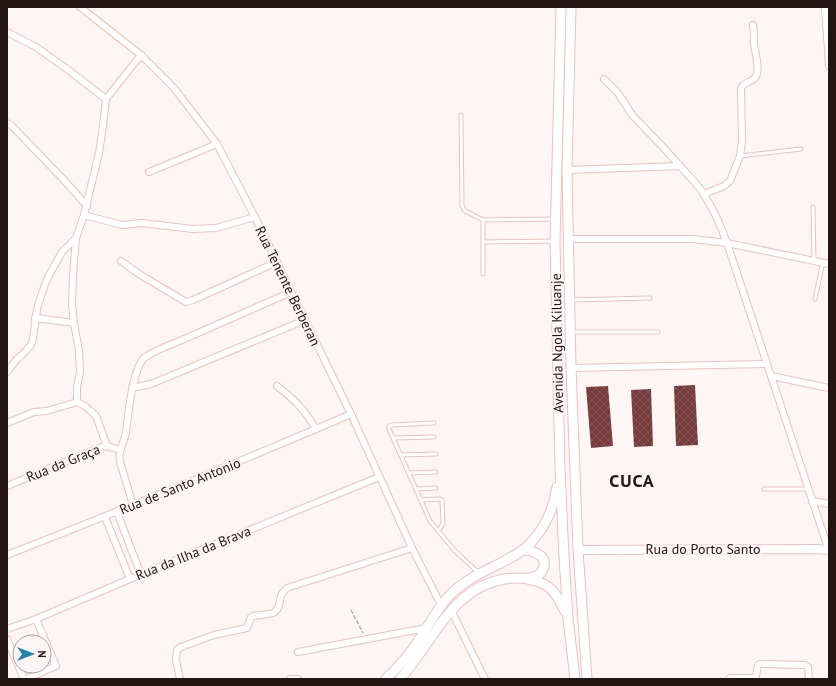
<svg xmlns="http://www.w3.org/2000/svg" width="836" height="686" viewBox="0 0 836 686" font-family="'PT Sans',sans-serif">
	<defs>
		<pattern id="building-cross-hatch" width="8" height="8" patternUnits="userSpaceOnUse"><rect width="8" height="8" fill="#773b3b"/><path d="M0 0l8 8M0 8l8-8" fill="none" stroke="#855454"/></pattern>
	</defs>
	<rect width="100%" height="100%" fill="#fef5f5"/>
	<g fill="url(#building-cross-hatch)">
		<polygon points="695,385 698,445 676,446 674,386"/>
		<polygon points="608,386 613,446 591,448 586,387"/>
		<polygon points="651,389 653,446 634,447 631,390"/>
	</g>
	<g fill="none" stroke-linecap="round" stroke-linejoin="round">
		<g stroke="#ebc1bf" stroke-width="5">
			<g id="service">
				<polyline points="461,115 462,206 465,211 483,220 483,274"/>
				<polyline points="740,156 801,149"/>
				<polyline points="813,207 814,260"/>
				<polyline points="483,220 554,219"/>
				<polyline points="484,242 553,241"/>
				<polyline points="815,299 823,262"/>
				<polyline points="571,300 650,298"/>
				<polyline points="572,332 658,332"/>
				<polyline points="434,423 392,425 389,426 389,429 430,521 455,551 478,572"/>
				<polyline points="393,438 434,437"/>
				<polyline points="401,455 436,454"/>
				<polyline points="409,473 436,472"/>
				<polyline points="416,489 436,488"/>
				<polyline points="764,489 808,489"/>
				<polyline points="421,500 440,499 442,500 443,524 438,531"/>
			</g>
		</g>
		<g stroke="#ebc1bf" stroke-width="8">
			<g id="minor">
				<polyline points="80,7 141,55 174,88 217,144 255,217 305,320 351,414 412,548 441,605"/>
				<polyline points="825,7 829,66"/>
				<polyline points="7,32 36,47 67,69 106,99"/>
				<polyline points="604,79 618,93 633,116 661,145 680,166"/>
				<polyline points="7,123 11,125 63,179 87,206"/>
				<path d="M 567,170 L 680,166 C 688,175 698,184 704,195 C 714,210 721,226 727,243 L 829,551"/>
				<polyline points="149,172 217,144"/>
				<path d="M 704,194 L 724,186 L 730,181 L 740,156 L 742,141 L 741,89 C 743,82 750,83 755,78 C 761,71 755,53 754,44 C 754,38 754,31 753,25"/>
				<polyline points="84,215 122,225 142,223 193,229 216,228 255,217"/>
				<polyline points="76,238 73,275 72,305 74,323 79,351 80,372 77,387 77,402"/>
				<polyline points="568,239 693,239 727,243 829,264"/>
				<polyline points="121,261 139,274 186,302 193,300 277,262"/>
				<polyline points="35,318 74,323"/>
				<polyline points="571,368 767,364"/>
				<polyline points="7,372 16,360 22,355 31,345 33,339 37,309 41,296 47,279 62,252 76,238 84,215 99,153 103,126 106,99 141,55"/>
				<polyline points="771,376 829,388"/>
				<path d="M 277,386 C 295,400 304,409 316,429"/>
				<polyline points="132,388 151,384 305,320"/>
				<polyline points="7,423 34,412 47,411 77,402 85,406 96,416 107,446"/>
				<polyline points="7,486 99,448 107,446 120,450"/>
				<polyline points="812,501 829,504"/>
				<path d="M 133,505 L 120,462 C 118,450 123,445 126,433 C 128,415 132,373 143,359 C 150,352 172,344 182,340 C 218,324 255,308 291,292"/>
				<polyline points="117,512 141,575"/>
				<polyline points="105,517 130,579"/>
				<path d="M 7,555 C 122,510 237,463 351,414"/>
				<polyline points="451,610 485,679"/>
				<polyline points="7,629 36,619 130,579 379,477"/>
				<polyline points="7,639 24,679"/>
				<polyline points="298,652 426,628"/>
				<polyline points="26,679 56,666 36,619"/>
				<path d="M 180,679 L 176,660 L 177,650 L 181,647 L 214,635 L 247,628 L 251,617 L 253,616 C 259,615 267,615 273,613 C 280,610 279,602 281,596 C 282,592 285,590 287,588 L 412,548"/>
				<polyline points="290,679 298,679"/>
				<polyline points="729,679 730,678 755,678 756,676 758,665 760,664 805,665 808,667 809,679"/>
			</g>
		</g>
		<g stroke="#ebc1bf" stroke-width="10">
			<polyline id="tertiary" points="578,550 816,549 829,550"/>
		</g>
		<g stroke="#ebc1bf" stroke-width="11">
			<g id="secondary">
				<polyline points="561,7 555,241 558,376 560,470 564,557 568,618 575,679"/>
				<polyline points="571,7 567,170 571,368 578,550 587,679"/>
				<path d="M 524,550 C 534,551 549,556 543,569 C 542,572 540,574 537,576 C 534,577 530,578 527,578"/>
				<path d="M 386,679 C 396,669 406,659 414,647 C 426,630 435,612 448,597 C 469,574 499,567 523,550 C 527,547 531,543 534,539 C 547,524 554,506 557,487"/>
				<path d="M 400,679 C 436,639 455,578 518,578 C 524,578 530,579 536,581 C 554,586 558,598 566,613"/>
			</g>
		</g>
		<polyline stroke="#b2a8a7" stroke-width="1.5" stroke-dasharray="4 2" stroke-linecap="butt" points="351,610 363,633"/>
		<use href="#service" stroke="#fff" stroke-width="3"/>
		<use href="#minor" stroke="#fff" stroke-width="6"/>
		<use href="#tertiary" stroke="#fff" stroke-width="8"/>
		<use href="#secondary" stroke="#fff" stroke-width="9"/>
	</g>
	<g text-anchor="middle" stroke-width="4" stroke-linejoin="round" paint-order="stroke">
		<g font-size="14" fill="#231514" stroke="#fef5f5">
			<text transform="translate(288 286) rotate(64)" y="5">Rua Tenente Berberan</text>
			<text transform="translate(557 343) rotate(-91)" y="5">Avenida Ngola Kiluanje</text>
			<text transform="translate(63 463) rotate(-22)" y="5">Rua da Graça</text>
			<text transform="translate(180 486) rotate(-22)" y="5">Rua de Santo Antonio</text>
			<text x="703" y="554">Rua do Porto Santo</text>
			<text transform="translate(193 553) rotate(-22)" y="5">Rua da Ilha da Brava</text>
		</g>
		<g font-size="18" font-weight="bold" letter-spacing="1" fill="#231514" stroke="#fef5f5">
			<text x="632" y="487">CUCA</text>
		</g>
	</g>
	<rect width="836" height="686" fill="none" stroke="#231514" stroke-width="16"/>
	<g transform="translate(32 654) rotate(90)"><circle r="19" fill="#fef5f5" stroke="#a69b9b"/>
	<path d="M0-3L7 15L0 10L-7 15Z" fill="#2086af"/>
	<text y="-6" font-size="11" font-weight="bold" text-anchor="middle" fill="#231514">N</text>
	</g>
</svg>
